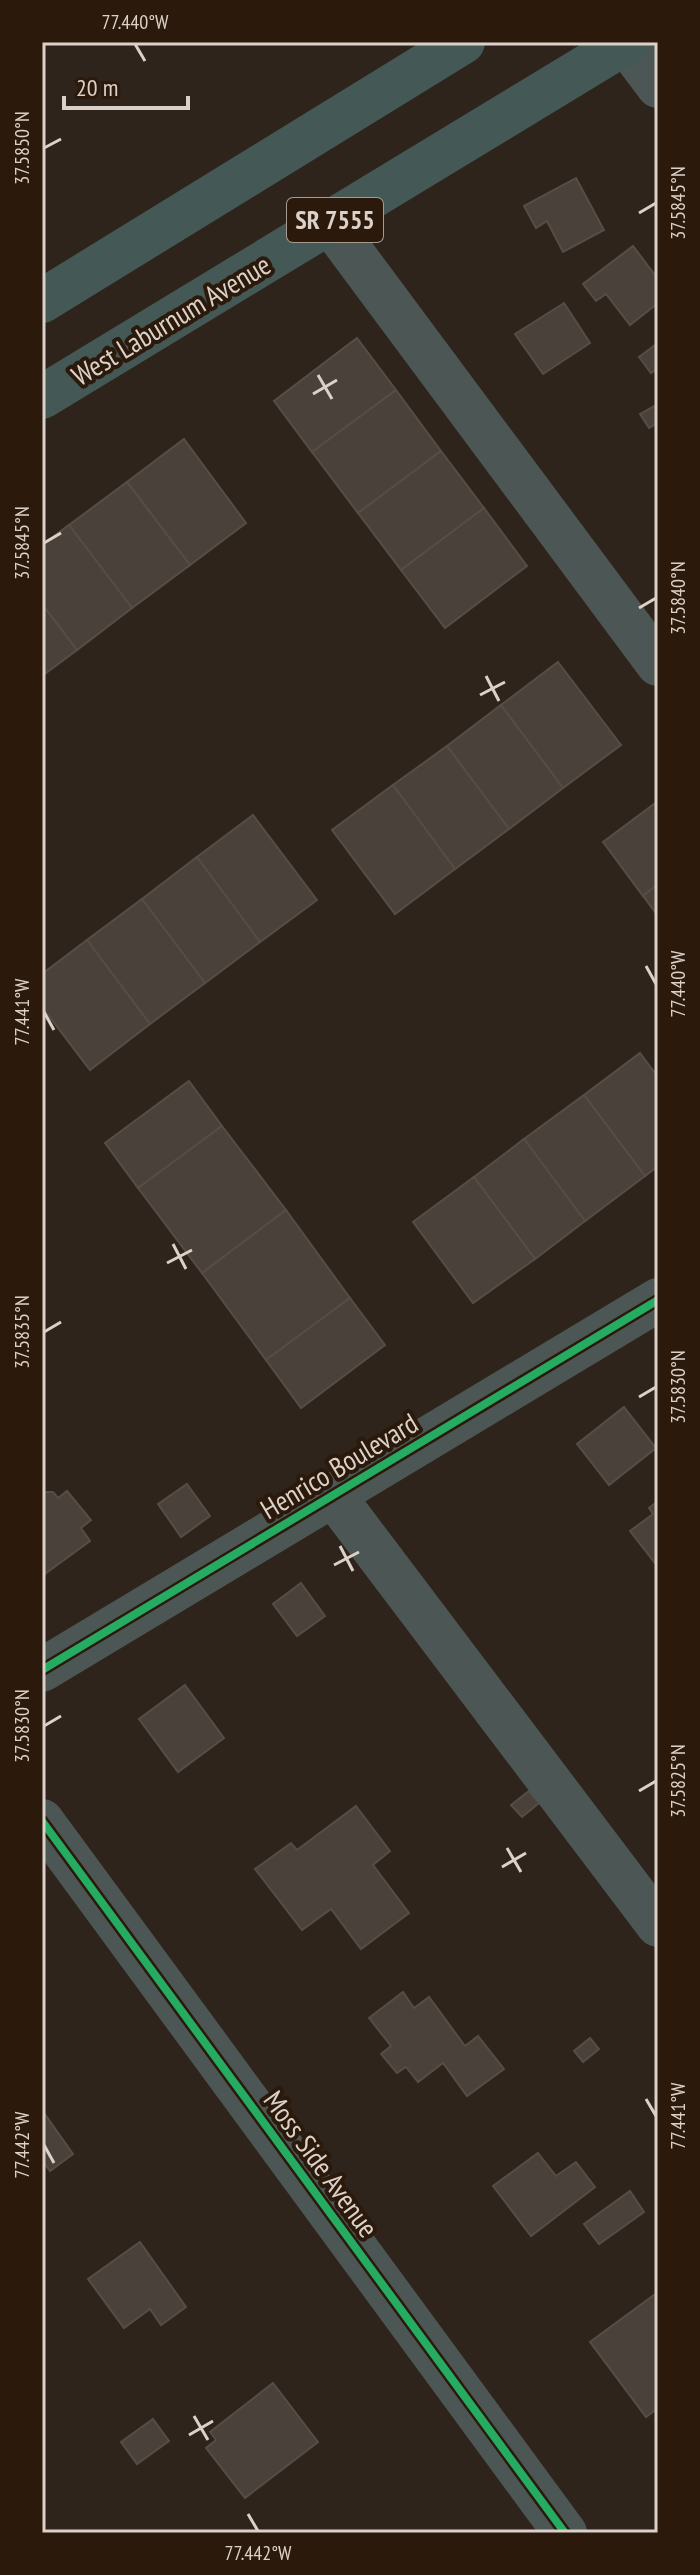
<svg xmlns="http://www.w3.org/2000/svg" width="700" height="2575" viewBox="0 0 700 2575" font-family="'PT Sans Narrow',sans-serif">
	<rect width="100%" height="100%" fill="#2e241c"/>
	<g fill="#4a413a" stroke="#554d46" stroke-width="2">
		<polygon points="576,178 604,230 563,252 547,221 536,228 524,206"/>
		<polygon points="633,246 658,279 658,303 630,325 606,294 596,301 583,284"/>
		<polygon points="564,303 590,343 543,374 515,334"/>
		<polygon points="357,338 396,390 312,452 274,401"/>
		<polygon points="658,343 658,368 651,373 639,357"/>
		<polygon points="396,390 441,451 358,513 312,452"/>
		<polygon points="658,404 658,423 649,428 640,414"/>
		<polygon points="184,439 246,523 190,565 127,482"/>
		<polygon points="441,451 484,508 401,570 358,513"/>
		<polygon points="127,482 190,565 132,608 69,525"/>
		<polygon points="484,508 527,566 445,628 401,570"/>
		<polygon points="69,525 132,608 77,650 42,604 42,545"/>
		<polygon points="42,604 77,650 42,676"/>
		<polygon points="558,662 621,745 563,788 501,705"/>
		<polygon points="501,705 563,788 509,829 447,746"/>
		<polygon points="447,746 509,829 455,869 393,785"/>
		<polygon points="393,785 455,869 395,914 332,830"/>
		<polygon points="658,801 658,884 643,896 603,842"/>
		<polygon points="253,815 317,900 260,942 197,857"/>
		<polygon points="197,857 260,942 205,983 142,899"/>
		<polygon points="658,884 658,916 643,896"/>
		<polygon points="142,899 205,983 150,1024 87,940"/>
		<polygon points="87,940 150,1024 90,1070 42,1007 42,974"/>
		<polygon points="640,1053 658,1077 658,1166 645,1176 584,1095"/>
		<polygon points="189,1081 222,1126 138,1188 105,1143"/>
		<polygon points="584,1095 645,1176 585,1221 524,1139"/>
		<polygon points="222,1126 286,1210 202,1273 138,1188"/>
		<polygon points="524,1139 585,1221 535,1259 474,1177"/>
		<polygon points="474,1177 535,1259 473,1303 413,1222"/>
		<polygon points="286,1210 350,1298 266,1360 202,1273"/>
		<polygon points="350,1298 385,1345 301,1408 266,1360"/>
		<polygon points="624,1407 656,1448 609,1485 577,1444"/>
		<polygon points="187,1484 210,1516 181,1537 158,1504"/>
		<polygon points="67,1491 91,1520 81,1528 90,1541 42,1576 42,1492 53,1492 58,1498"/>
		<polygon points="658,1501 658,1567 630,1531 653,1514 649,1508"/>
		<polygon points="301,1583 325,1616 297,1636 273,1604"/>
		<polygon points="185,1685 224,1738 178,1772 139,1719"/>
		<polygon points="529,1791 539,1803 522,1817 511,1805"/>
		<polygon points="356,1806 390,1851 373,1865 409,1913 361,1949 331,1909 302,1930 255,1869 291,1843 297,1850"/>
		<polygon points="403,1992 414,2008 429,1997 465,2046 478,2036 504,2069 467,2096 443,2063 418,2082 406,2067 397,2073 381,2054 391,2046 369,2018"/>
		<polygon points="590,2038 599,2049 583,2062 574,2051"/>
		<polygon points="42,2110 73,2154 50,2171 42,2160"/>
		<polygon points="538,2153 556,2176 576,2162 595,2187 531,2236 493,2186"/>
		<polygon points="630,2191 644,2212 599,2244 584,2224"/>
		<polygon points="140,2242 186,2307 161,2325 150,2309 124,2328 88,2279"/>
		<polygon points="658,2292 658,2408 646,2417 590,2342"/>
		<polygon points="273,2383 318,2442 245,2498 206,2448 216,2440 210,2432"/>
		<polygon points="153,2419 169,2441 137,2464 121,2442"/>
	</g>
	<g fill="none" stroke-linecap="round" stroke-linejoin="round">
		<g stroke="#4c5755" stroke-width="44">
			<polyline points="625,42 658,86"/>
			<polyline points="330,223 658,664"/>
			<polyline points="333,1495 658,1925"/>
			<polyline points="42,1670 658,1300"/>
			<polyline points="42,1821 565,2533"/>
		</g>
		<g stroke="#445856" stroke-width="44">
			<polyline points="42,301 463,42"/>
			<polyline points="42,397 627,42"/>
		</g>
		<g stroke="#2b1a0c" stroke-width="13">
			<g id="cycleway">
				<polyline points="42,1670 658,1300"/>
				<polyline points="42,1821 565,2533"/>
			</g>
		</g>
		<use href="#cycleway" stroke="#26ab63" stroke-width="8"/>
	</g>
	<path fill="none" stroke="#dcd1c8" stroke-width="3" d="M 135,44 L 145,61M 44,148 L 61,139M 639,213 L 656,203M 318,375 L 332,399M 313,394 L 337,380M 44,543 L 61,533M 639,608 L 656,598M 486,676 L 499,701M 480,695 L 505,682M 646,966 L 656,984M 44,1012 L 54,1030M 173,1244 L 186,1269M 167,1263 L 192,1250M 44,1332 L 61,1322M 639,1397 L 656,1387M 340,1546 L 353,1571M 334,1565 L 359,1552M 44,1726 L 61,1716M 639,1791 L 656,1781M 507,1848 L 521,1872M 502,1867 L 526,1853M 646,2099 L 656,2116M 44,2145 L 54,2163M 194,2416 L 208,2440M 189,2435 L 213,2421M 248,2514 L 258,2531"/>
	<g text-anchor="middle" stroke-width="8" stroke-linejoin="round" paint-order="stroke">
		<rect fill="#2b1a0c" stroke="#a79a90" stroke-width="2" x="287" y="198" width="96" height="44" rx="6"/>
		<g font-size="26" font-weight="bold" fill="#dcd1c8">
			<text x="335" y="229">SR 7555</text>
		</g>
		<g font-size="28" fill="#dcd1c8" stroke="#2b1a0c">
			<text transform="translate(171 320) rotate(-31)" y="10">West Laburnum Avenue</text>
			<text transform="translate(339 1466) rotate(-31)" y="10">Henrico Boulevard</text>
			<text transform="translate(321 2164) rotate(54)" y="10">Moss Side Avenue</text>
		</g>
	</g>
	<rect width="700" height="2575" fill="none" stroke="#2b1a0c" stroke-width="88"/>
	<path d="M64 96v12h124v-12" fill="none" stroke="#dcd1c8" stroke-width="4"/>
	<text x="76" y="96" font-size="24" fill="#dcd1c8" stroke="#2b1a0c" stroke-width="6" paint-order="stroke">20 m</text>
	<rect x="44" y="44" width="612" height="2487" fill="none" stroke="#dcd1c8" stroke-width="3"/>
	<g font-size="20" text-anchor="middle" fill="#dcd1c8">
		<text x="135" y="29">77.440°W</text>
		<text transform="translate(22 148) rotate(-90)" y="7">37.5850°N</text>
		<text transform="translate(678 203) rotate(-90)" y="7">37.5845°N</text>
		<text transform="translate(22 543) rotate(-90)" y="7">37.5845°N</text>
		<text transform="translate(678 598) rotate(-90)" y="7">37.5840°N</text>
		<text transform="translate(678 984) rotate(-90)" y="7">77.440°W</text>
		<text transform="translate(22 1012) rotate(-90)" y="7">77.441°W</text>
		<text transform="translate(22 1332) rotate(-90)" y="7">37.5835°N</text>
		<text transform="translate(678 1387) rotate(-90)" y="7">37.5830°N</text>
		<text transform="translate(22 1726) rotate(-90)" y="7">37.5830°N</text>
		<text transform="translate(678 1781) rotate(-90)" y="7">37.5825°N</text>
		<text transform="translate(678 2116) rotate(-90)" y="7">77.441°W</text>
		<text transform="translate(22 2145) rotate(-90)" y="7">77.442°W</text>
		<text x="258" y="2560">77.442°W</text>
	</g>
</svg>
